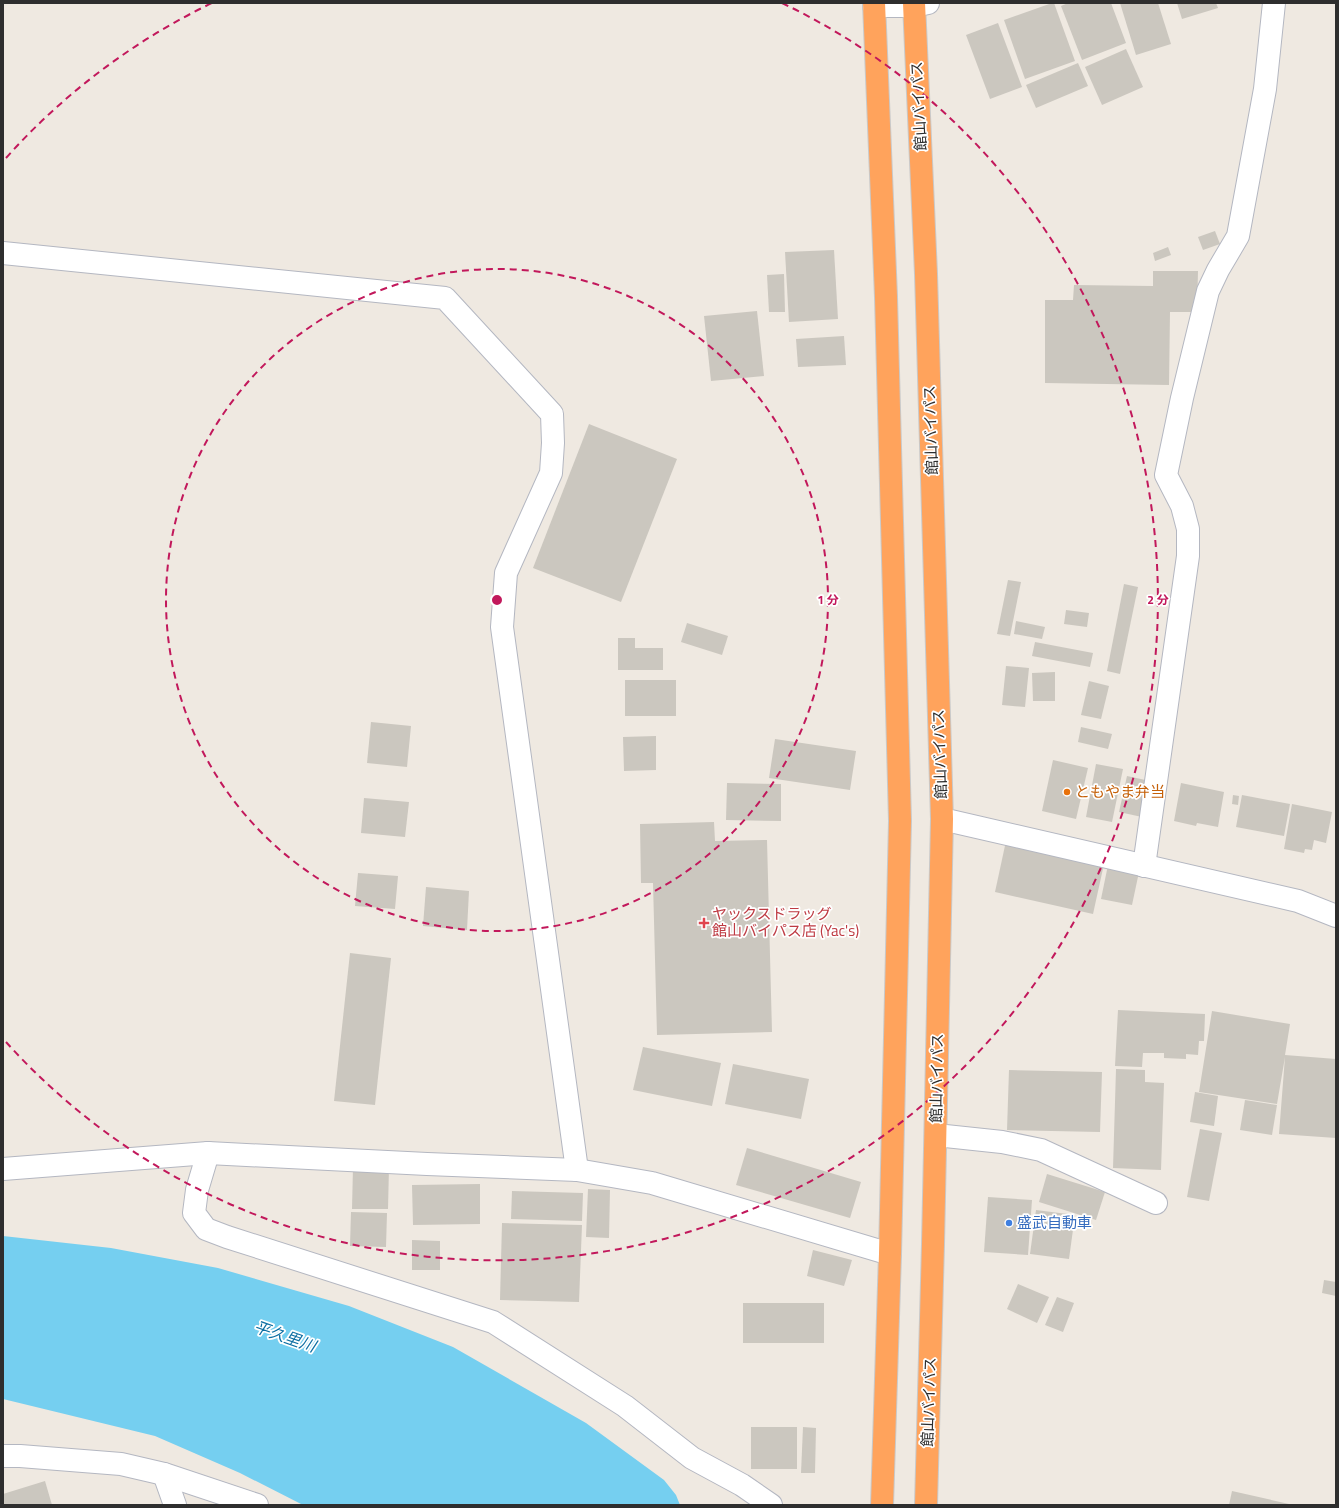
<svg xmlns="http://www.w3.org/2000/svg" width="1339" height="1508" viewBox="0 0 1339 1508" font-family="'Titillium Web','Noto Sans JP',sans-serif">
	<rect width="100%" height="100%" fill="#efe9e1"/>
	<polygon fill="#75cff0" points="3,1236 111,1248 218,1268 349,1306 453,1347 586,1423 664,1480 676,1495 680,1505 303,1505 240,1473 155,1436 3,1399"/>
	<g fill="#cbc7bf">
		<polygon points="1052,3 1054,3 1075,61 1025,79 1004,20"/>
		<polygon points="1068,3 1111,3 1126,43 1082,60 1061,6"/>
		<polygon points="1120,3 1158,3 1171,44 1136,55"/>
		<polygon points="1177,3 1216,3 1218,8 1182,19"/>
		<polygon points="998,23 1022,87 990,99 966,35"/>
		<polygon points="1126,49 1143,87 1102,105 1085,67"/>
		<polygon points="1078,63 1088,86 1036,108 1026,85"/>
		<polygon points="1215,231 1220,244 1203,250 1198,237"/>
		<polygon points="1168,247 1171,255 1155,261 1153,253"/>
		<polygon points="834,250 838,319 789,322 785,252"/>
		<polygon points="1153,271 1198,271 1197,312 1170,312 1169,385 1045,383 1045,300 1073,300 1074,285 1153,286"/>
		<polygon points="784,274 785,312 769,312 767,275"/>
		<polygon points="757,311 764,376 711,381 704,316"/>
		<polygon points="844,336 846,365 798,367 796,339"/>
		<polygon points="589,424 677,459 621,602 533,568"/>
		<polygon points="1008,580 1021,582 1010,636 997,634"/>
		<polygon points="1124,584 1138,587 1120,674 1107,671"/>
		<polygon points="1066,610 1089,613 1087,627 1064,624"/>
		<polygon points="1016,621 1045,627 1042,639 1014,634"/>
		<polygon points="687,623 728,636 722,655 681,642"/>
		<polygon points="618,638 635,638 635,648 663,648 663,670 618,670"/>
		<polygon points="1035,642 1093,653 1090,667 1032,656"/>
		<polygon points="1006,666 1029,668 1025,707 1002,705"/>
		<polygon points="1055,672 1055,701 1033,701 1032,673"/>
		<rect x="625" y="680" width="51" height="36"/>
		<polygon points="1089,681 1109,686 1101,719 1081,715"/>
		<polygon points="371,722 411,726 407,767 367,763"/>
		<polygon points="1081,727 1112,734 1108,749 1078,742"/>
		<polygon points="656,736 656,770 624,771 623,737"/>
		<polygon points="775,739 856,751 850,790 769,778"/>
		<polygon points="1053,760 1088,768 1076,819 1042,811"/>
		<polygon points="1096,764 1123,769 1112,822 1086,817"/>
		<polygon points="1127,776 1150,781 1142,817 1119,812"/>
		<polygon points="727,783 781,784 781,821 726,820"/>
		<polygon points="1181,783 1224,792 1218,827 1197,823 1196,826 1174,821"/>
		<polygon points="1233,795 1239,796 1238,805 1232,804"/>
		<polygon points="1242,795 1290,804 1284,836 1236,827"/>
		<polygon points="364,798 409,802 405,837 361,833"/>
		<polygon points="1292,804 1332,812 1326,843 1314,840 1312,850 1305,849 1304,853 1284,849"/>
		<polygon points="714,822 715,841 767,840 772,1032 657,1035 653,883 641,883 640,824"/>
		<polygon points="1006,841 1104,864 1093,914 995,892"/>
		<polygon points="1108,865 1139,872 1132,905 1101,899"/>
		<polygon points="358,873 398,876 395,909 355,906"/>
		<polygon points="426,887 469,891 467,930 423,926"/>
		<polygon points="350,953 391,958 375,1105 334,1101"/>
		<polygon points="1118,1010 1205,1014 1204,1041 1199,1041 1198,1055 1186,1054 1186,1059 1164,1058 1164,1053 1143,1053 1142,1067 1115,1066"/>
		<polygon points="1212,1011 1290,1024 1285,1055 1336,1059 1336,1138 1279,1134 1285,1057 1277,1104 1199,1092"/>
		<polygon points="643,1047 721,1063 712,1106 633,1090"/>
		<polygon points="733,1064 809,1079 801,1119 725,1104"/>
		<polygon points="1116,1069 1145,1070 1145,1082 1164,1083 1161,1170 1113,1168"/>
		<polygon points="1009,1070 1102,1072 1100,1132 1007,1130"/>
		<polygon points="1195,1092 1218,1096 1214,1126 1190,1122"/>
		<polygon points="1245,1100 1277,1105 1272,1135 1240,1130"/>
		<polygon points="1200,1129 1222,1133 1209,1201 1187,1197"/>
		<polygon points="747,1148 861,1182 850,1218 736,1185"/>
		<polygon points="353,1167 389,1167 388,1209 352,1209"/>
		<polygon points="1047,1174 1105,1192 1096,1220 1039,1202"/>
		<polygon points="480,1184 480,1224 413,1225 412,1185"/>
		<polygon points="588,1189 610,1190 609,1238 586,1237"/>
		<polygon points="512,1191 583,1193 582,1221 511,1219"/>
		<polygon points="988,1197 1032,1200 1028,1255 984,1252"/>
		<polygon points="1036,1210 1075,1215 1069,1259 1030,1254"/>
		<polygon points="351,1212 387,1213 386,1247 350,1246"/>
		<polygon points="502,1223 582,1225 579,1302 500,1300"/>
		<polygon points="412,1240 440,1241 440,1270 412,1270"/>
		<polygon points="813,1250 852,1260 844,1286 807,1276"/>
		<polygon points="1324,1280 1336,1282 1336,1296 1322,1293"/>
		<polygon points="1018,1284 1049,1297 1037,1323 1007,1309"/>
		<polygon points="1057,1297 1074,1303 1063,1332 1045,1325"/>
		<rect x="743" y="1303" width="81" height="40"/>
		<rect x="751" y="1427" width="46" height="42"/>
		<polygon points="803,1427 816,1428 815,1473 801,1473"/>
		<polygon points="45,1481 52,1505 3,1505 3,1494"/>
		<polygon points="1232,1491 1289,1504 1289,1505 1229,1505"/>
	</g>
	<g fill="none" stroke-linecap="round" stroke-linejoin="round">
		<g stroke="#b4b7c1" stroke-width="24">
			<g id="street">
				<polyline points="3,253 445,298 552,414 553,443 551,473 506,573 502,627 577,1170"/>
				<polyline points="942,819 1298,901 1336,916"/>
				<polyline points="1144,866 1188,556 1188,529 1182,506 1166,475 1182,398 1208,291 1218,270 1238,236 1265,89 1274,3"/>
				<polyline points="936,1135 1002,1142 1041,1150 1156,1203"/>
				<polyline points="208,1153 197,1190 194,1213 206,1229 227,1237 493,1322 625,1406 692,1458 742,1485 771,1505"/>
				<polyline points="3,1169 208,1153 427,1164 577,1170 652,1183 890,1254"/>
				<polyline points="3,1456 20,1456 121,1464 164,1474 257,1505"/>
				<polyline points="164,1474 175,1505"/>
			</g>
		</g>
		<g stroke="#b4b7c1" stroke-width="24">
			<polyline id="secondary" points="874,6 914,6 928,3"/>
		</g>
		<g stroke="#c9c9c9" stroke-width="24">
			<g id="highway">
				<polyline points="874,3 886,297 900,821 890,1254 882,1505"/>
				<polyline points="914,3 926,274 942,819 933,1244 926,1505"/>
			</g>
		</g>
		<use href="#street" stroke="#fff" stroke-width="22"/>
		<use href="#secondary" stroke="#fff" stroke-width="22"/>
		<use href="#highway" stroke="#ffa35c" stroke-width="22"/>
	</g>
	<g fill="none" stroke="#c2185b" stroke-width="2" stroke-dasharray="7 5">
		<circle cx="497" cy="600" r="331"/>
		<path d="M6 158A661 661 0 0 1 212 3M782 3A661 661 0 1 1 6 1042"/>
	</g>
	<circle fill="#e8710a" stroke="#fff" stroke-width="1.5" cx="1067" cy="792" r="4"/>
	<path fill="#e0444e" stroke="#fff" stroke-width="1.5" d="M702 917h4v4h4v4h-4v4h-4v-4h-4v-4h4z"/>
	<circle fill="#3f7fe0" stroke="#fff" stroke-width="1.5" cx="1009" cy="1223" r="4"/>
	<g text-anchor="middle" stroke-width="3.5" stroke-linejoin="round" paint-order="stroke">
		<g font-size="15" fill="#2e2e2e" stroke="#fff">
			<text transform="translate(919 106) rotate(-93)" y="5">館山バイパス</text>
			<text transform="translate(931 430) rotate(-92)" y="5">館山バイパス</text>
			<text transform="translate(940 754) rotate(-92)" y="5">館山バイパス</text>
			<text transform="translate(937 1078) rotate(-89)" y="5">館山バイパス</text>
			<text transform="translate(929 1402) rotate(-88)" y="5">館山バイパス</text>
		</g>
		<g font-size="15" fill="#c56008" stroke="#fff" text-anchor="start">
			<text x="1075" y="797">ともやま弁当</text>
		</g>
		<g font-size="15" fill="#be3a42" stroke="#fff" text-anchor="start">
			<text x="712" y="919">ヤックスドラッグ<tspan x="712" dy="17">館山バイパス店 (Yac's)</tspan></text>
		</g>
		<g font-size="15" fill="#366cbe" stroke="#fff" text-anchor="start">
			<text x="1017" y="1228">盛武自動車</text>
		</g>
		<g font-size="16" font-style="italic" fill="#0d6fa3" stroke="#fff">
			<text transform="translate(285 1336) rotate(19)" y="6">平久里川</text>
		</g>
	</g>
	<circle cx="497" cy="600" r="6" fill="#c2185b" stroke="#fff" stroke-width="2"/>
	<g font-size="12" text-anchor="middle" font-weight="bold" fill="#c2185b" stroke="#fff" stroke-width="3.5" stroke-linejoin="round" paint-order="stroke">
		<text x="828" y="604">1 分</text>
		<text x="1158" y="604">2 分</text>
	</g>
	<rect width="1339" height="1508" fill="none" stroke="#2e2e2e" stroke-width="8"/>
</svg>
